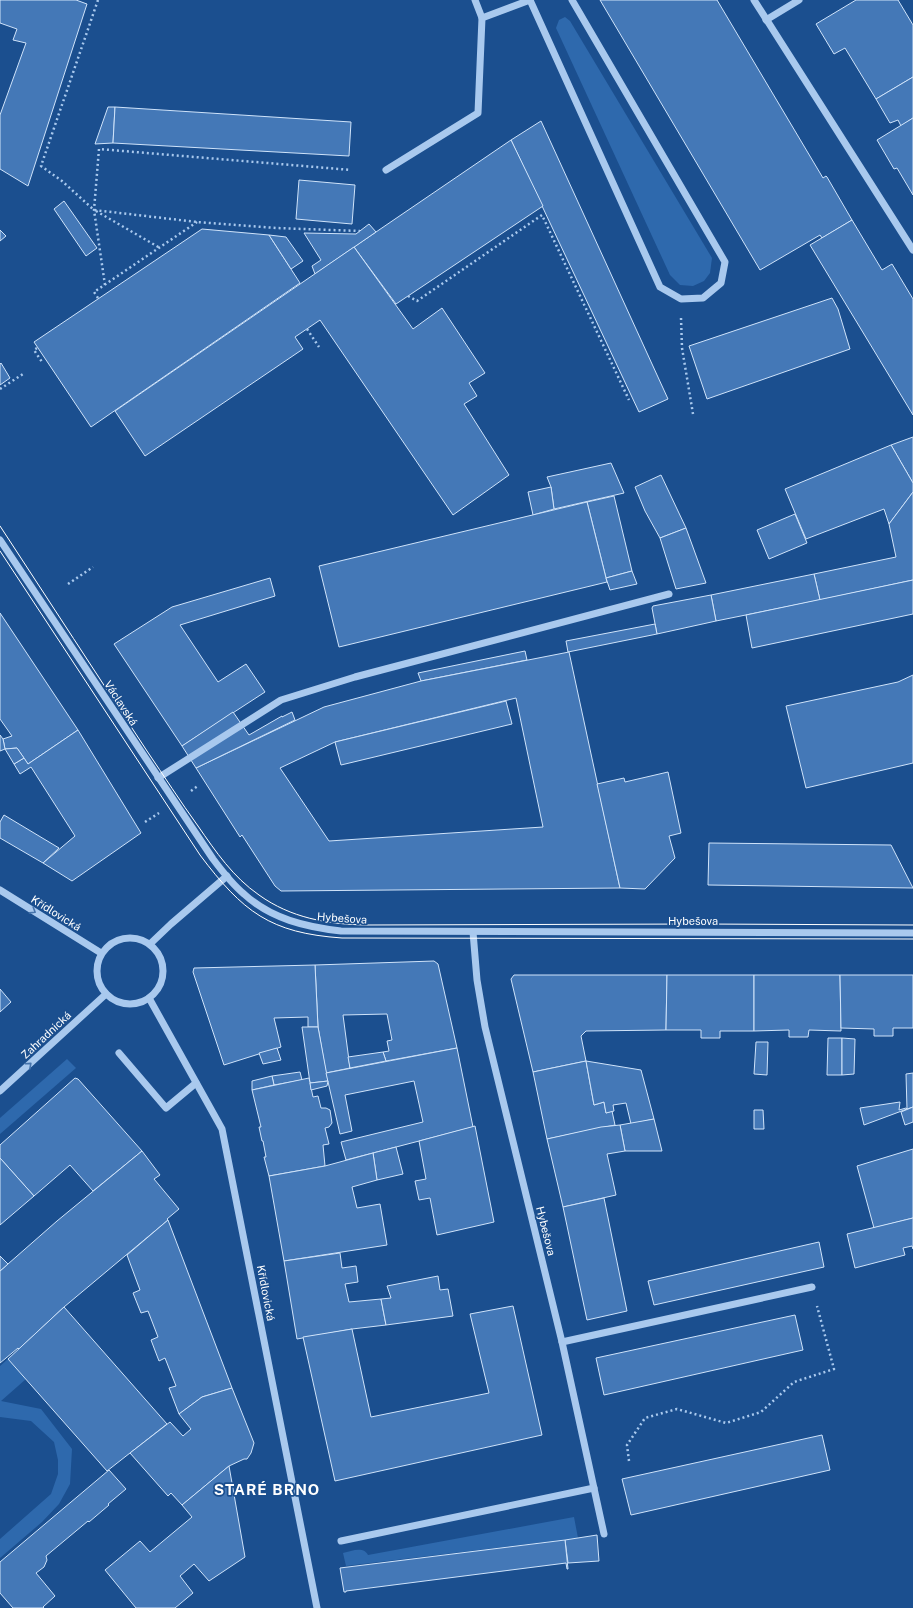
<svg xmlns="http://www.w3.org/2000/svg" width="913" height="1608" viewBox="0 0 913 1608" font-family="'Public Sans',sans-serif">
	<rect width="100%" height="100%" fill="#1b4f8f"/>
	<g fill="#2e69ad">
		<polygon points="565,17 570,21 712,258 710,273 704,281 693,286 680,285 670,275 556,28 559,20"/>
		<polygon points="67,1059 76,1068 0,1134 0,1118"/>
		<polygon points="8,1359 26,1379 1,1401 41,1409 72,1449 70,1484 59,1504 42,1522 0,1558 0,1539 51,1494 58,1474 58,1460 54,1442 31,1421 0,1417 0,1366"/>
		<path d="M 574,1517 L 578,1538 L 346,1566 L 343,1553 C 352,1551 363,1546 368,1555 Z"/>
	</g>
	<g fill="#4478b7" stroke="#cfe3fa" fill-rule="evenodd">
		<polygon points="0,0 76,0 87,4 28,186 0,169 0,115 26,43 13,40 17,29 0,23"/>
		<polygon points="600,0 717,0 823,178 826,176 827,177 852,220 822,238 820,235 760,270"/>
		<polygon points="856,0 898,0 913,25 913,77 876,99 845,48 834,54 816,24"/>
		<polygon points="913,77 913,118 901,126 898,120 890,123 876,99"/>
		<polygon points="108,107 115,107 113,143 95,144"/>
		<polygon points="115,107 351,122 349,156 113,143"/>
		<polygon points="913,118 913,195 897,168 894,169 877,140"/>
		<polygon points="541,121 668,399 639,412 511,140"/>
		<polygon points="511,140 543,206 396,304 354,247"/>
		<polygon points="299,180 355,185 352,224 296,219"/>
		<polygon points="64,201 97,248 86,256 54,209"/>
		<polygon points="852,220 882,270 892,264 913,299 913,415 810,245"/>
		<polygon points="369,224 376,232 315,274 312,266 321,260 304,233 356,234"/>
		<polygon points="202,229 269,235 300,283 91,427 34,342"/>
		<polygon points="0,230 6,236 0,241"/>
		<polygon points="269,235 286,237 303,261 291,269"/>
		<polygon points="354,247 413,329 442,308 485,373 469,383 477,396 464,404 509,475 453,515 320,320 295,337 303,349 145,456 115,411"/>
		<polygon points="832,298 838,309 850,349 707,399 689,346"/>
		<polygon points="1,363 10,378 0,385 0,364"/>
		<polygon points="913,437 913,483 891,445"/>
		<polygon points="891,445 913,483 913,492 889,524 884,509 806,539 785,489"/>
		<polygon points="611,463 624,493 554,509 551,487 547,477"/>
		<polygon points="661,475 686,528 660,538 645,511 635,487"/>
		<polygon points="551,487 554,509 533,515 528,492"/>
		<polygon points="913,492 913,580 820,600 814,574 896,557 889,524"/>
		<polygon points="614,496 632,571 606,578 587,502"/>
		<polygon points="587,502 607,582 339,647 319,566"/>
		<polygon points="795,514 807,543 769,559 757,530"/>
		<polygon points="686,528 706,583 676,589 660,538"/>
		<polygon points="632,571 637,584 610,590 606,578"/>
		<polygon points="814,574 820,600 716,621 711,595"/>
		<polygon points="270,578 275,596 180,625 218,682 246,664 265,692 182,746 114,644 172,607"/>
		<polygon points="913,580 913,614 752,648 746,615"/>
		<polygon points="711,595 716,621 657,634 652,608 653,606"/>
		<polygon points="0,613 78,730 28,764 17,748 5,749 3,739 12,736 0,719"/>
		<polygon points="655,624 657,634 568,652 566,641"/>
		<polygon points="525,651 527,660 421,681 418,673"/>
		<path d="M 569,652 L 620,888 L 281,891 L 275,886 L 242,835 L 240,837 L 196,768 L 324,707 L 421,681 ZM 516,698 L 543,827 L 329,841 L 280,768 L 335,742 Z"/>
		<polygon points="913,675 913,763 806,788 786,706 898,682"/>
		<polygon points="506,701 512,724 341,765 335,742"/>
		<polygon points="233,712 249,735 282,716 282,717 292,712 295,720 196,768 182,746"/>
		<polygon points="78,730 141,833 72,881 43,863 75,836 31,767 20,774 14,764 24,758 28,764"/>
		<polygon points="0,735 3,739 5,749 0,751"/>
		<polygon points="17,748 24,758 14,764 5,749"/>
		<polygon points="668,772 681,833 669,836 675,858 645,889 620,888 597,784 624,778 625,782"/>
		<polygon points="4,815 59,848 43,863 0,838 0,822"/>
		<polygon points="709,843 891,845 913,888 708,885"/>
		<polygon points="434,961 438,964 457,1048 386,1061 383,1052 389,1051 387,1041 392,1040 387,1014 343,1015 350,1068 326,1073 318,1027 315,965"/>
		<polygon points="315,965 318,1027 308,1027 308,1017 274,1018 281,1047 224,1065 193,972 194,968"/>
		<polygon points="514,975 667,975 666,1030 586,1031 581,1036 586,1061 533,1072 511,979"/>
		<polygon points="667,975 754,975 754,1031 720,1031 720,1038 701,1038 701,1030 666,1030"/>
		<polygon points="754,975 840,975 841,1031 809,1030 808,1037 789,1037 789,1030 754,1031"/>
		<polygon points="840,975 913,975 913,1028 893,1028 893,1036 874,1036 874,1029 841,1028"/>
		<polygon points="0,989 11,1002 0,1012"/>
		<polygon points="302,1027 318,1027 328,1081 310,1083"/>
		<polygon points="828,1038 842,1038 842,1075 827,1075"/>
		<polygon points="842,1038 855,1039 854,1074 842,1075"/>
		<polygon points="756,1042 768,1042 767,1075 754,1074"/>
		<polygon points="277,1048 281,1060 263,1064 259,1053"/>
		<polygon points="457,1048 473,1127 346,1160 341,1142 423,1122 414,1081 345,1095 352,1131 340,1134 326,1073"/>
		<polygon points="383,1052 386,1061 350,1068 348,1057"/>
		<polygon points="586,1061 594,1105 604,1102 606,1113 612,1111 615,1125 547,1139 533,1072"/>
		<polygon points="586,1061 641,1070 654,1119 631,1124 626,1103 613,1105 614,1111 606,1113 604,1102 594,1105"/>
		<polygon points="300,1072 302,1080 274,1085 272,1076"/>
		<polygon points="913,1073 913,1107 907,1109 906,1074"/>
		<polygon points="272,1076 274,1085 252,1090 252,1081"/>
		<polygon points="75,1078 78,1079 142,1151 93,1191 70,1165 34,1196 0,1158 0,1145"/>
		<polygon points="309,1078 313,1097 318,1096 321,1108 326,1108 330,1110 332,1123 329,1127 325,1128 329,1144 323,1145 325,1166 269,1176 264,1157 266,1157 263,1141 262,1141 259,1127 261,1127 252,1090"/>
		<polygon points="328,1081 327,1086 311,1090 310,1083"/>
		<polygon points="900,1102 899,1110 906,1108 907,1109 864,1125 860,1108"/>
		<polygon points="913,1107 913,1122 905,1125 901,1112"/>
		<polygon points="754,1110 763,1110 764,1129 754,1129"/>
		<polygon points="654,1119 662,1151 625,1151 620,1125"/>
		<polygon points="620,1125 625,1151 607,1154 616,1195 563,1207 547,1139 601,1127"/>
		<polygon points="475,1126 494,1222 437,1235 430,1198 419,1200 415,1181 426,1179 419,1141"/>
		<polygon points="396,1147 403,1174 377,1180 373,1153"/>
		<polygon points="913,1149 913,1218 874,1228 857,1166"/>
		<polygon points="142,1151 160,1175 154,1179 179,1209 167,1219 168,1220 64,1307 19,1349 18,1348 0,1363 0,1271 57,1221"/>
		<polygon points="373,1153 377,1180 352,1187 357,1208 380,1204 387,1245 284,1261 269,1176 325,1166"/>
		<polygon points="0,1158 34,1196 0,1225"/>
		<polygon points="604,1198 627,1311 587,1320 563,1207"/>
		<polygon points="913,1218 913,1249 912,1246 903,1248 905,1255 855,1268 847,1234"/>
		<polygon points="168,1220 232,1388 202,1397 179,1414 169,1388 176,1386 165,1358 159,1361 151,1340 158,1337 148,1311 141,1313 133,1293 140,1290 127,1255"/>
		<polygon points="819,1242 824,1267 654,1305 648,1281"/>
		<polygon points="340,1253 342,1268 356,1266 358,1282 345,1284 349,1302 381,1299 386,1325 352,1329 297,1339 284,1261"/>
		<polygon points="0,1256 8,1264 0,1271"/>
		<polygon points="438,1276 440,1290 448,1289 453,1316 386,1325 381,1299 391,1298 387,1286"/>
		<polygon points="513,1306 542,1435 335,1481 303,1337 352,1329 371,1417 489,1393 470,1314"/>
		<polygon points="64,1307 167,1424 107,1471 8,1359"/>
		<polygon points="795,1315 803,1350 604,1395 596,1358"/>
		<polygon points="232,1388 254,1443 251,1453 247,1459 244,1459 229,1466 182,1505 171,1493 168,1496 130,1453 170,1422 183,1436 191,1429 179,1414 202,1397"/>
		<polygon points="822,1435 830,1470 631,1515 622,1479"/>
		<polygon points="229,1466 245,1557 209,1581 194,1564 180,1576 193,1593 175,1608 136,1608 105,1570 140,1541 150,1552 192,1517 182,1505"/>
		<polygon points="109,1470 126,1489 108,1504 109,1505 89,1522 88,1521 46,1556 47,1560 44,1567 36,1573 55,1596 43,1607 44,1608 13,1608 0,1593 0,1562"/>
		<polygon points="597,1535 599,1561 568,1563 565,1540"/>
		<polygon points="565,1540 568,1569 567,1569 566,1563 346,1591 346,1592 344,1592 340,1568"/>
	</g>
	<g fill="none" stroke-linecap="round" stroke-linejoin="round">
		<g stroke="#a9c9ee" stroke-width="2.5" stroke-dasharray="2 3" stroke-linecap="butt">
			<polyline points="98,0 41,166 62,181 94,210 197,222 276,228 360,231"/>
			<polyline points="96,211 160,248"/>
			<polyline points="105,285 94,210 99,149 351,170"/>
			<polyline points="408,296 417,301 542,215 629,400"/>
			<polyline points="98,298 94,292 197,222"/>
			<polyline points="681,318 682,348 693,414"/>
			<polyline points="307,329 319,347"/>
			<polyline points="37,348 34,350 42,362"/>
			<polyline points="0,389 23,374"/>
			<polyline points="68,584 93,567"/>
			<polyline points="191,791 199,785"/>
			<polyline points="145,822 159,813"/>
			<polyline points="629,1461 627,1445 645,1418 677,1409 726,1423 761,1412 794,1382 834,1369 817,1306"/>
		</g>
		<g stroke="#a9c9ee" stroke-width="7">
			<polyline points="475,0 482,18"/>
			<polyline points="530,0 660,287 681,299 703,298 721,283 725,262 572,0"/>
			<polyline points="754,0 913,250"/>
			<polyline points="766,20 799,0"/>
			<polyline points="386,170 478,113 482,18 530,0"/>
			<path d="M 0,540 L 213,859 C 222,871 232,884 244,894 C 271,919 306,927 341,931 L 913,933"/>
			<polyline points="158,778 281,700 355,677 669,594"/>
			<polyline points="0,890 101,953"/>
			<polyline points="473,932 477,980 485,1027 562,1342 604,1534"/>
			<circle cx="130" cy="971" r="33"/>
			<polyline points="150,944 171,924 227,876"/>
			<polyline points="149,998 222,1129 317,1608"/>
			<polyline points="119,1053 166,1108 196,1083"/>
			<polyline points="0,1091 106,994"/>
			<polyline points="562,1342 812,1287"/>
			<polyline points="341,1541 594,1488"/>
		</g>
		<g stroke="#fff" stroke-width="1">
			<path d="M 0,526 C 49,601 98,676 147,751 C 164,776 180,801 198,826 C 216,852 233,877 259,895 C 291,918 327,924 365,925 L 700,924 L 913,925"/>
			<path d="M 0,551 L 200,855 C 243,912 270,933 342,938 L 913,939"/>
		</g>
	</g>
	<defs><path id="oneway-chevron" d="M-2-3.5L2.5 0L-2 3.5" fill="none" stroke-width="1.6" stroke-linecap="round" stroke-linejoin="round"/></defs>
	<g stroke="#4674ac">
		<use href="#oneway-chevron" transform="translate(33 911) rotate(32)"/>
		<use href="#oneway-chevron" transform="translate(29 1065) rotate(-42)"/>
	</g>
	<g text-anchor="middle" stroke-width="3.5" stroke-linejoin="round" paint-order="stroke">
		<g font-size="11" fill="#fff" stroke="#1b4f8f">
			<text transform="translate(121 703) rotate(57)" y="4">Václavská</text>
			<text transform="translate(56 913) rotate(32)" y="4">Křídlovická</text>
			<text transform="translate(342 918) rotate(4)" y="4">Hybešova</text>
			<text x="693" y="925">Hybešova</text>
			<text transform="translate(46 1035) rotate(-43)" y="4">Zahradnická</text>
			<text transform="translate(546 1231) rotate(76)" y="4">Hybešova</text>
			<text transform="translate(266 1293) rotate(79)" y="4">Křídlovická</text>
		</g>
		<g font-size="15" font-weight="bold" letter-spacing="1" fill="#fff" stroke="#1b4f8f">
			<text x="267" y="1495">STARÉ BRNO</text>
		</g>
	</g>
</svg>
